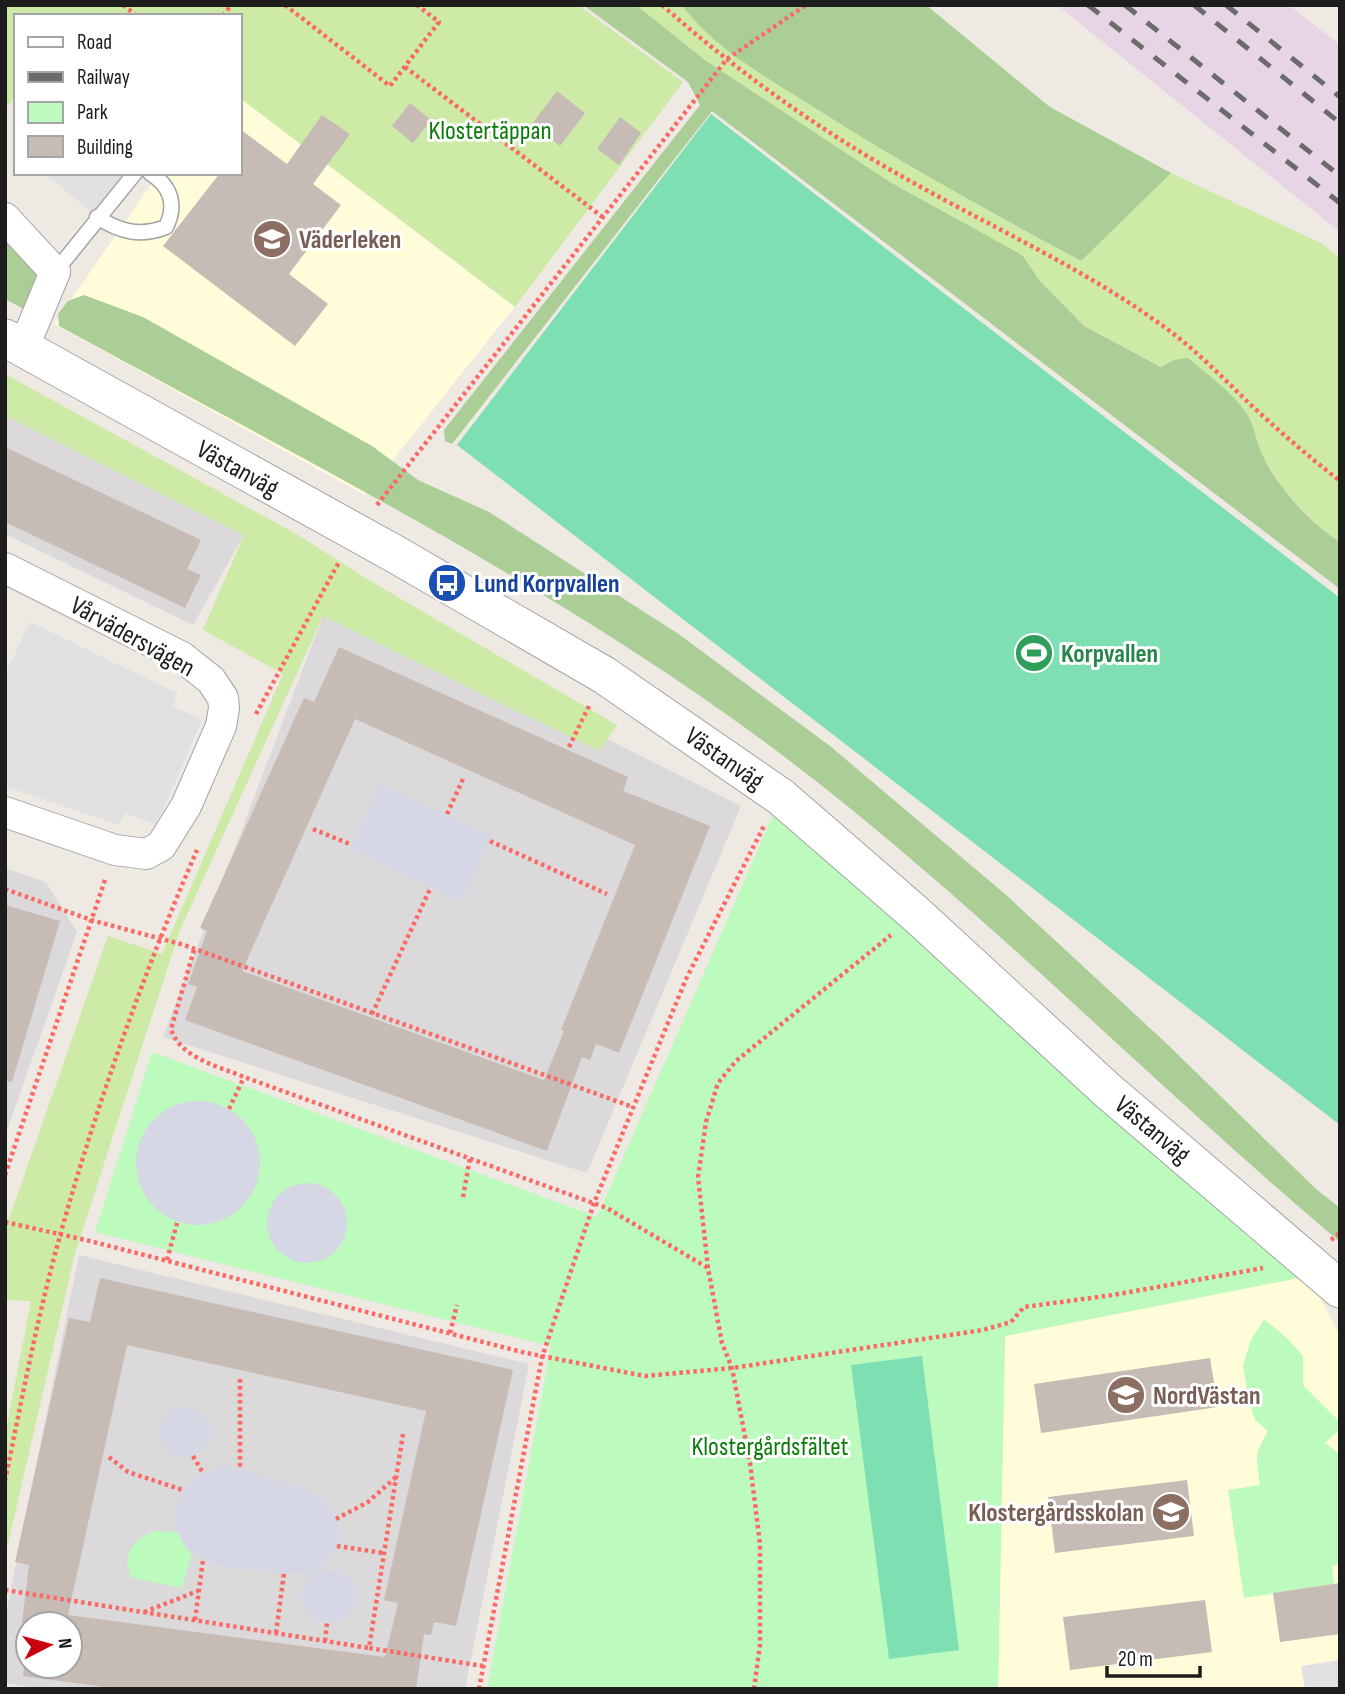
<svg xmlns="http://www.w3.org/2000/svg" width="1345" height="1694" viewBox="0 0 1345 1694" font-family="'Sofia Sans Condensed',sans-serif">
	<rect width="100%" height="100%" fill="#eee9e2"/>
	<g fill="#dbd9da" fill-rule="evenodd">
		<polygon points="5,415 244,535 193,625 5,534"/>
		<polygon points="329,600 741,806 587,1173 163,1037"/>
		<polygon points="5,868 46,882 77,932 5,1136"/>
		<path d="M 79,1255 L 529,1364 L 465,1689 L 41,1689 L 5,1683 L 5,1618 ZM 28,1624 L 70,1624 L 70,1666 L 28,1666 Z"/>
	</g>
	<polygon fill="#e7d4e5" points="1057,5 1289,5 1340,45 1340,232"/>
	<g fill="#fffcda">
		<polygon points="240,93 517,304 365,495 54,324 159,173 240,173"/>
		<polygon points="1309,1276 1340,1336 1340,1689 996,1689 998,1687 1005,1336"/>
	</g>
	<g fill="#cdeaa6">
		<polygon points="5,5 578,5 683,82 515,307 240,98 240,16 16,16 16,96 5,108"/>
		<path d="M 636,5 L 682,5 C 710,44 767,78 807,103 C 896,160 988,211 1080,261 L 1171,173 L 1321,243 L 1340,258 L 1340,542 L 1326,534 L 1284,491 L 1262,456 L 1248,415 L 1174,360 L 1162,367 L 1084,326 L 1040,281 L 1022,255 L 890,182 L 705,60 Z"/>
		<polygon points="5,374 298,535 367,579 617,725 599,751 323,616 180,930 75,1253 5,1557 5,1435 31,1301 5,1300 5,1230 108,936 162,954 283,674 203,630 244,535 5,415"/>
	</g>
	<g fill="#abce96">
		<path d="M 583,5 L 636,5 L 705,60 L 890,182 L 1022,255 L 1040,281 L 1084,326 L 1161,367 L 1174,360 L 1188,358 C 1208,375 1232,392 1247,414 C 1254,425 1256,441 1262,454 C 1276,486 1311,524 1340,542 L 1340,589 L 712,111 L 452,444 L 445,441 L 444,430 L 700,105 L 688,82 Z"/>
		<path d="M 682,5 L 926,5 L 1050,107 L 1171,173 L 1081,261 C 988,211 896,160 807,103 C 767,78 709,44 682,5 Z"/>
		<polygon points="5,228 37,266 40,283 35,300 22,308 5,299"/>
		<path d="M 84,295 L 143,317 L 372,446 L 418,480 L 489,512 L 680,635 L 830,746 L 1005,894 L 1166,1043 L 1316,1189 L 1340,1208 L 1340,1242 C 1164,1094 1002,928 821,785 C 588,601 318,468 59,326 L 58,314 L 68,301 Z"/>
	</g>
	<g fill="#bdfabd">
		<polygon points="781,797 1309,1276 1005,1336 998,1688 996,1689 487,1689 551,1346 95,1232 152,1052 597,1217"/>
		<path d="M 1264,1319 L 1287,1338 L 1303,1356 L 1303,1385 L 1340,1422 L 1340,1429 L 1325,1443 L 1340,1454 L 1340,1564 L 1332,1566 L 1334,1584 L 1244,1598 L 1228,1490 L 1260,1485 C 1257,1458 1253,1456 1268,1431 L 1255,1420 L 1249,1402 L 1243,1365 L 1251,1340 Z"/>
		<path d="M 155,1531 L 177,1532 L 186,1548 L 192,1553 L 182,1588 L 132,1578 C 120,1556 134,1538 155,1531 Z"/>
	</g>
	<g fill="#7edfb2">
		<polygon points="711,114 1340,598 1340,1125 457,445"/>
		<polygon points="922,1356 959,1650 889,1659 851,1365"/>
	</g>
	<g fill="#e1e1e1">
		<polygon points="45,173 135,173 97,217"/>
		<polygon points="30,622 177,693 173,706 202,720 156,825 125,813 119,825 5,786 5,675"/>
		<polygon points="1340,1660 1340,1689 1305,1689 1301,1666"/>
	</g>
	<g fill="#d6d7e4">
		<polygon points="380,784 492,835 462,901 350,850"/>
		<circle cx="198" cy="1163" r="62"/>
		<circle cx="307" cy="1223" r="40"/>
		<circle cx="185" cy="1432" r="25"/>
		<polygon points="221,1466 240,1469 311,1491 331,1505 339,1528 337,1546 321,1569 338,1570 353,1583 356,1600 353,1607 343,1619 327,1623 316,1621 303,1608 301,1598 302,1588 311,1573 297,1575 215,1566 186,1548 176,1529 173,1515 183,1490 195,1477"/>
	</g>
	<g fill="#c6bbb5" fill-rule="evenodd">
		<polygon points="557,91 585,113 560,146 532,124"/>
		<polygon points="410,103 431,120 413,143 392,126"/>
		<polygon points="322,115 350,134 313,184 341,205 289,274 328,304 295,346 163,246 220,173 240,173 240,129 287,164"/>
		<polygon points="620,117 641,133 619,165 597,149"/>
		<polygon points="5,447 201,540 187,569 201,575 185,608 5,522"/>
		<path d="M 339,647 L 628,777 L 623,791 L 710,826 L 619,1053 L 596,1044 L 590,1060 L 582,1057 L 547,1151 L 185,1020 L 197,987 L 188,984 L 207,931 L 200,928 L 304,698 L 314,702 ZM 355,719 L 635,845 L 561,1030 L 564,1031 L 544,1080 L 242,971 Z"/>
		<polygon points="5,905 60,921 12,1082 5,1081"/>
		<path d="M 100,1278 L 513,1370 L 456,1626 L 434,1622 L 431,1635 L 424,1634 L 416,1689 L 120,1689 L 23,1676 L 28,1641 L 20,1640 L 29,1565 L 15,1562 L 69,1318 L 90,1322 ZM 127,1345 L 426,1411 L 384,1600 L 398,1603 L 385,1657 L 68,1615 ZM 28,1624 L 70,1624 L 70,1666 L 28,1666 Z"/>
		<polygon points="1210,1358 1218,1407 1041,1433 1034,1384"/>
		<polygon points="1187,1480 1194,1536 1055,1553 1048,1497"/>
		<polygon points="1340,1583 1340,1634 1280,1642 1273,1593"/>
		<polygon points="1205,1600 1212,1652 1070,1670 1063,1617"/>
	</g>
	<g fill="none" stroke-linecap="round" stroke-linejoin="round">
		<g stroke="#a4a4a4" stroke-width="17">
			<g id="service">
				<path d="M 97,217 C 120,232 140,237 166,227 C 177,205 171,186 150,173"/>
				<polyline points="55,272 135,173"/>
			</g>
		</g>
		<g stroke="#a4a4a4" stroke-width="32">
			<g id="minor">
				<polyline points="5,218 55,272 23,349"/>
				<polyline points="5,568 182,657 211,680 223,698 224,708 221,726 186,806 161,846 146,854 115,850 5,812"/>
			</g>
		</g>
		<g stroke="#a4a4a4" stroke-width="39">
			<polyline id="tertiary" points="5,338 395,554 604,675 781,797 917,915 1107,1090 1340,1289"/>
		</g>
		<g stroke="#fc6965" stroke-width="4.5" stroke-dasharray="3.5 3.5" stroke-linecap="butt">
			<polyline points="123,5 137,16"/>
			<polyline points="285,5 390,86 439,22 417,5"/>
			<path d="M 662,5 C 735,70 818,129 903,177 C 987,225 1077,265 1156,321 C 1191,345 1221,376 1251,405 C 1280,432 1309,457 1340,481"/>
			<polyline points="223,16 231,5"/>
			<polyline points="405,67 604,218"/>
			<polyline points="377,505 727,59 806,5"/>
			<polyline points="256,714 339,562"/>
			<polyline points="569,747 590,704"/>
			<polyline points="447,814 463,779"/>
			<polyline points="313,829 352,845"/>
			<polyline points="490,841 607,894"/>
			<polyline points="5,889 91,920 184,945 633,1107"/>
			<path d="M 194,950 L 171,1029 C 180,1058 218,1066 244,1077 L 607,1208 L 708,1268"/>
			<polyline points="372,1014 431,887"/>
			<polyline points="229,1109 244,1077"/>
			<polyline points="5,1175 106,877"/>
			<polyline points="463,1197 470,1158"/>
			<polyline points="5,1222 86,1240 526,1353 645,1376 732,1368 983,1330 1011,1322 1024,1307 1113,1295 1263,1268"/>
			<polyline points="1331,1240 1340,1233"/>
			<polyline points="167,1260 177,1223"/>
			<polyline points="450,1333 457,1305"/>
			<polyline points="240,1379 240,1469"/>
			<polyline points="403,1434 369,1648 483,1666"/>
			<polyline points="193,1456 203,1473"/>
			<polyline points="109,1457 128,1472 183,1490"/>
			<path d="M 5,1481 C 22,1398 38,1314 61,1232 C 97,1104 144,972 197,850"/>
			<polyline points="336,1519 368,1502 396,1477"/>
			<polyline points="337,1546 384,1553"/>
			<polyline points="5,1590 369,1648"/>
			<polyline points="144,1612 198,1591"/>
			<polyline points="195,1620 203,1560"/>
			<polyline points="276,1633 284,1573"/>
			<polyline points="325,1641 327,1623"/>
			<polyline points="479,1689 542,1357 594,1203 686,979 765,824"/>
			<polyline points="754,1689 760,1645 760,1544 750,1463 732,1368 722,1343 708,1268 698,1177 706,1122 718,1083 736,1061 891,935"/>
		</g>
		<use href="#service" stroke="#fff" stroke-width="14"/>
		<use href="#minor" stroke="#fff" stroke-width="30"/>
		<use href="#tertiary" stroke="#fff" stroke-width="37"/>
		<g stroke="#6b6b6b" stroke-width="5" stroke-dasharray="14 14" stroke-linecap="butt">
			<polyline points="1088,5 1340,203"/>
			<polyline points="1125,5 1340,176"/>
			<polyline points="1194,5 1340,123"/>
			<polyline points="1226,5 1340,97"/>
		</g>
	</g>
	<defs>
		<g id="school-disc" transform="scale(2.0125)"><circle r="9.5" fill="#8d6e63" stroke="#fff"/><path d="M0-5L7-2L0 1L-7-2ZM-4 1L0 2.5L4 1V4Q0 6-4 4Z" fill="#fff"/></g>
		<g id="bus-disc" transform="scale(2.0125)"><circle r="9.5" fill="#1a4fb4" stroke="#fff"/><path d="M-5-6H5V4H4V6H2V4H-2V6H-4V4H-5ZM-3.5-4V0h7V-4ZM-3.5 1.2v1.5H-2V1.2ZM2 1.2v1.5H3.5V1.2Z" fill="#fff"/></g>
		<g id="stadium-disc" transform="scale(2.0125)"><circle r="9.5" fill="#2e9e5b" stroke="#fff"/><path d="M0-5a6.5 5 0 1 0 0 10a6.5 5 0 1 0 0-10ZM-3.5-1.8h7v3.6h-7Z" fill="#fff"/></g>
	</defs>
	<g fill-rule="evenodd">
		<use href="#school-disc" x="272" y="239"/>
		<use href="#bus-disc" x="447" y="583"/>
		<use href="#stadium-disc" x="1034" y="653"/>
		<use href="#school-disc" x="1126" y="1395"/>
		<use href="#school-disc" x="1171" y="1512"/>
	</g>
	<g text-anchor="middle" stroke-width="6" stroke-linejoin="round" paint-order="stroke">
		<g font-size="26" fill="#097c0a" stroke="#fff">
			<text x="490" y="139">Klostertäppan</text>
			<text x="770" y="1455">Klostergårdsfältet</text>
		</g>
		<g font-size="26" font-weight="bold" fill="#785e54" stroke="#fff" text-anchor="start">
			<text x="299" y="248">Väderleken</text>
			<text x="1153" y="1404">NordVästan</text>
			<text x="1144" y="1521" text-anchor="end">Klostergårdsskolan</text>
		</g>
		<g font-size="26" fill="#1d1d1d" stroke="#fff">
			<text transform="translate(238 468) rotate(29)" y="9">Västanväg</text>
			<text transform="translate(133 636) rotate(29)" y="9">Vårvädersvägen</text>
			<text transform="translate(725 758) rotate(35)" y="9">Västanväg</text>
			<text transform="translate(1153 1129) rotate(40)" y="9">Västanväg</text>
		</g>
		<g font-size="26" font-weight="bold" fill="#164399" stroke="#fff" text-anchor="start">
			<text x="474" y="592">Lund Korpvallen</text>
		</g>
		<g font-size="26" font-weight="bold" fill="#27864d" stroke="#fff" text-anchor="start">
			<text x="1061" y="662">Korpvallen</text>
		</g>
	</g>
	<rect width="1345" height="1694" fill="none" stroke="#1d1d1d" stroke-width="14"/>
	<rect x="14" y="14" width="228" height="161" fill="#ffffff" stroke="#a5a5a5" stroke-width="2"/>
	<rect x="28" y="37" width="35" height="10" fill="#ffffff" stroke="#a5a5a5" stroke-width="2"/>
	<text x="77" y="49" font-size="21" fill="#1d1d1d">Road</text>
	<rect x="28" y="72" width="35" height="10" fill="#6b6b6b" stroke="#a5a5a5" stroke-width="2"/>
	<text x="77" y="84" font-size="21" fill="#1d1d1d">Railway</text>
	<rect x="28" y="102" width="35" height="21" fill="#bdfabd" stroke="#a5a5a5" stroke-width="2"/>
	<text x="77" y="119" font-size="21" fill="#1d1d1d">Park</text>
	<rect x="28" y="136" width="35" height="21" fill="#c6bbb5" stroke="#a5a5a5" stroke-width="2"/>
	<text x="77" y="154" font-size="21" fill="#1d1d1d">Building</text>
	<g transform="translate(49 1645) rotate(84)"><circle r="33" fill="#ffffff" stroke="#a5a5a5" stroke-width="2"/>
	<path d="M0-5L12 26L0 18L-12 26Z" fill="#c90010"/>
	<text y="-10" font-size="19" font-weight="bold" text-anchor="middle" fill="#1d1d1d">N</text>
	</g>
	<path d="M1107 1666v10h93v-10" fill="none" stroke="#1d1d1d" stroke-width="3.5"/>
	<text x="1118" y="1666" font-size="21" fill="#1d1d1d" stroke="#ffffff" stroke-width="5" paint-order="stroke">20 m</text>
</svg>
